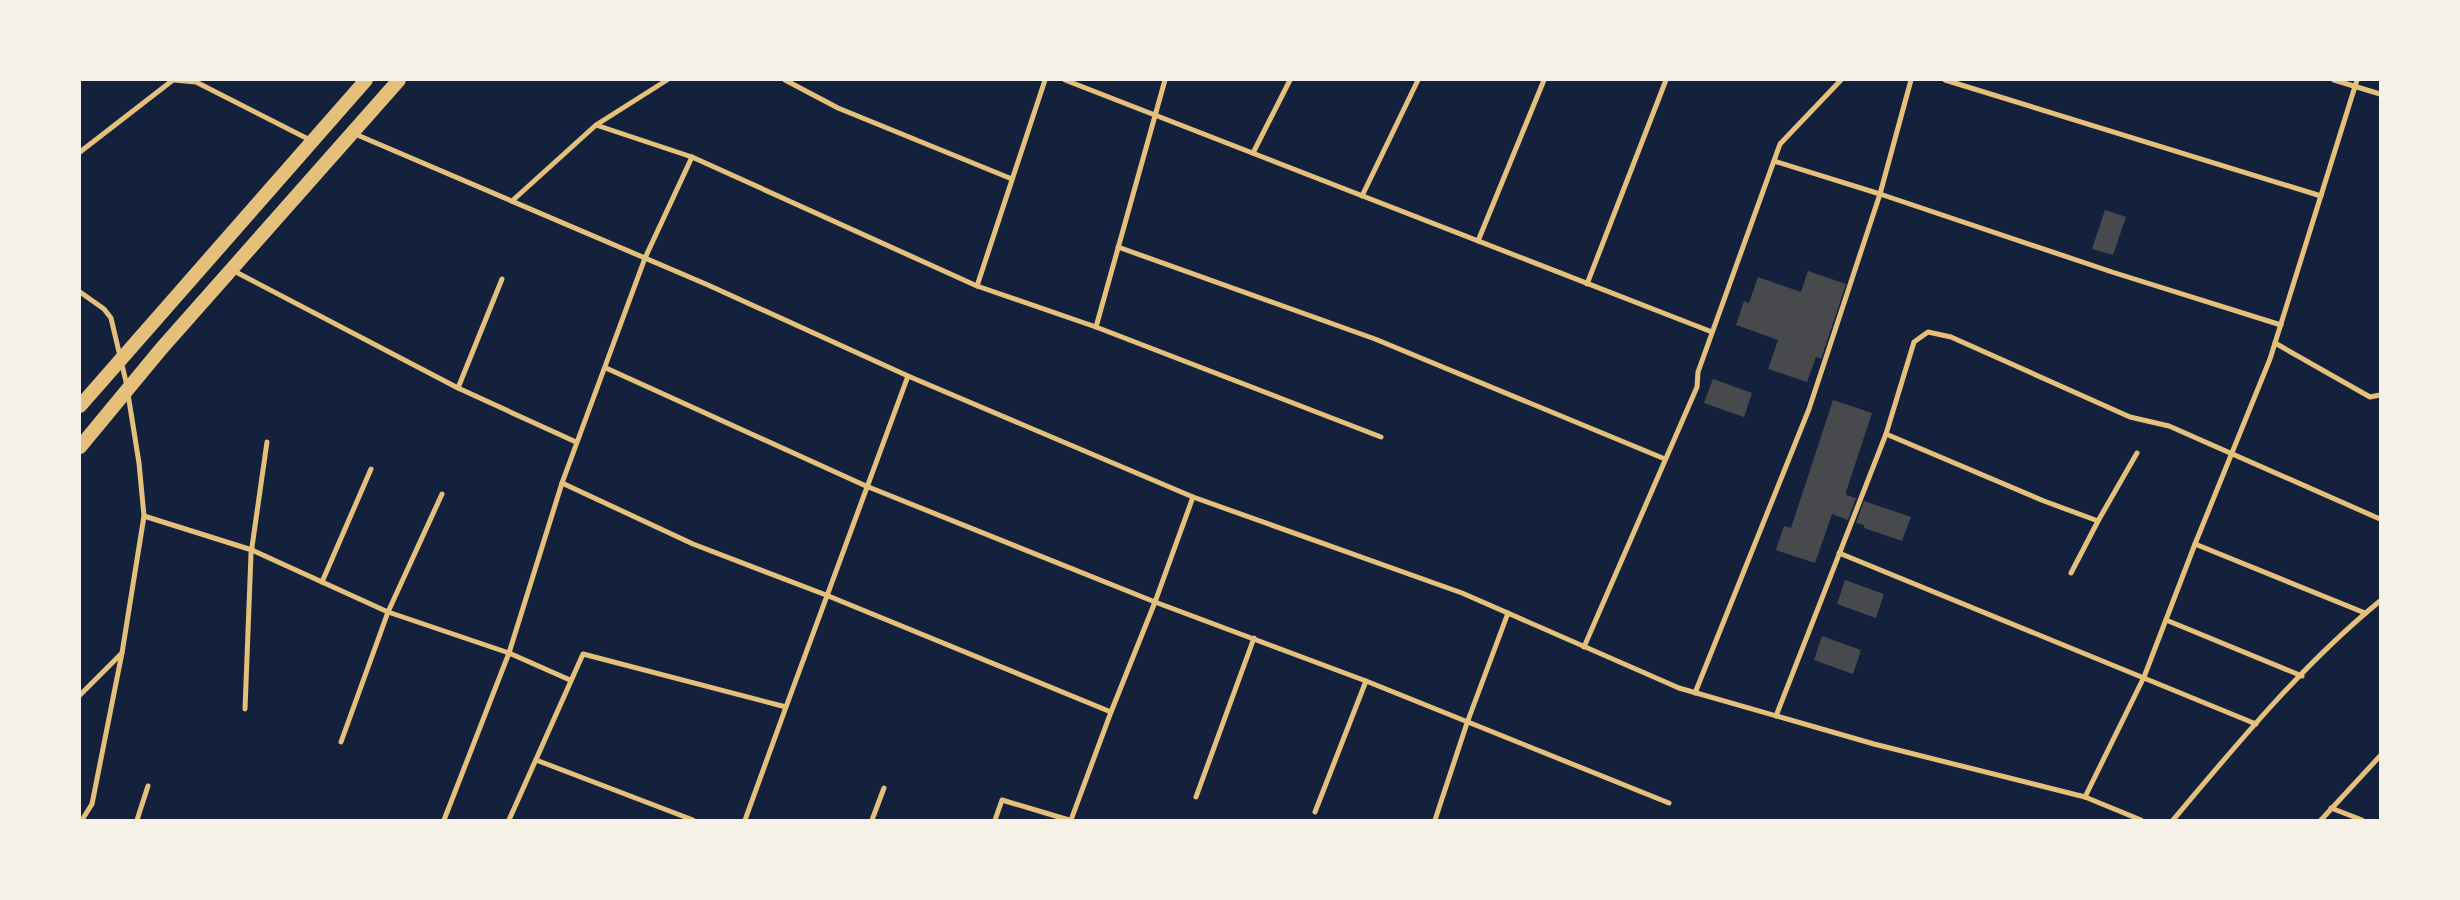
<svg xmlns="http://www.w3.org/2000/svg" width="2460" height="900" viewBox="0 0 2460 900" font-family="Karla,sans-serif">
	<rect width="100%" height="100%" fill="#14213d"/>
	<g fill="#48494c">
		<polygon points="2105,210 2126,217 2113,255 2092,249"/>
		<polygon points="1808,271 1846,284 1821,359 1816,357 1807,382 1768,369 1778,340 1736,325 1744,301 1749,303 1758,277 1801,292"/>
		<polygon points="1713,379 1752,393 1744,417 1704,403"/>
		<polygon points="1833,400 1872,413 1846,492 1846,495 1856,498 1848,520 1832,514 1815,563 1776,550 1784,526 1791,528"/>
		<polygon points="1864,501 1911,517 1902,541 1864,528 1864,525 1856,523"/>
		<polygon points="1845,580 1884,594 1876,618 1837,604"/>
		<polygon points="1822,636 1861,650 1853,674 1814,660"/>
	</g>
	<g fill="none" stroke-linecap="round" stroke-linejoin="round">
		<g stroke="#e5c07b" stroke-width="5">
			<polyline points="174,80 196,82 312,141"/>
			<polyline points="785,80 838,108 1012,179"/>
			<polyline points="1065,80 1712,332"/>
			<polyline points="1165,80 1096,327 1381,437"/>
			<polyline points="1945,80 2321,196"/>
			<polyline points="2334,80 2380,94"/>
			<polyline points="596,125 692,157 977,286 1045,80"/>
			<polyline points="355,134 708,285 908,376 1193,497 1155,602 866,486 606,368"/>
			<polyline points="80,152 173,80"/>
			<polyline points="1253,153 1290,80"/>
			<polyline points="692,157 645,258 562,483 693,544 826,595 1111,712 1155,602 1366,681 1669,803"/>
			<polyline points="1774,161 1880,194 1911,80"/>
			<polyline points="1362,196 1418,80"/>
			<polyline points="512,201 596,125 667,80"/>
			<polyline points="1478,241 1544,80"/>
			<polyline points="1118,247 1375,339 1665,459"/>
			<polyline points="232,270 458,388 576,442"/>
			<polyline points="1587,284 1666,80"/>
			<polyline points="977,286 1096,327"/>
			<polyline points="80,292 104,309 111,318 127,386"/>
			<polyline points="2275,343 2370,397 2380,395"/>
			<polyline points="458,388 502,279"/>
			<polyline points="1886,434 2044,501 2098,521 2137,453"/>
			<polyline points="1193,497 1462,593 1679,688 1874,744 2085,797 2141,820"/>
			<polyline points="144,516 252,550 388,612 509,653 570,680"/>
			<polyline points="2195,544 2365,613"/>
			<polyline points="1839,553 2256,724"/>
			<polyline points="2071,573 2098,521"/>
			<polyline points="322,582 371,469"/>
			<polyline points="2166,620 2302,676"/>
			<polyline points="1584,647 1697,387 1698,372 1780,144 1841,80"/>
			<polyline points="1695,693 1809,409 1880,194 2112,272 2281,325"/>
			<polyline points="80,695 122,653"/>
			<polyline points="786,707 908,376"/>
			<polyline points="245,709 251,554 267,442"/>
			<polyline points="1776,716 1886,434 1914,342 1928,332 1951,337 2130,417 2169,426 2380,519"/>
			<polyline points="341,742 388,612 442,494"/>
			<polyline points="536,760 693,820"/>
			<polyline points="1196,797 1254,638"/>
			<polyline points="2085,797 2144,677 2195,544 2270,359 2357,80"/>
			<polyline points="2331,808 2362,820"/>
			<polyline points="1315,812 1366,681"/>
			<polyline points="82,820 92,804 122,653 144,516 139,463 128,394"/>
			<polyline points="137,820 148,786"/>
			<polyline points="444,820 509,653 562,483"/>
			<polyline points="509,820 583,654 786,707 745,820"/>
			<polyline points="872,820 884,788"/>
			<polyline points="995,820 1002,800 1069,820"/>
			<polyline points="1071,820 1111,712"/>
			<polyline points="1435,820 1467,723 1508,613"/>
			<path d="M 2173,820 C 2237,744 2303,664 2380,601"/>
			<polyline points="2321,820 2380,756"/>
		</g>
		<g stroke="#e5c07b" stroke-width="14">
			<polyline points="80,406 366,80"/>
			<polyline points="80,447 161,349 399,80"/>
		</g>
	</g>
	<rect width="2460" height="900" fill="none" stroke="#f6f1e7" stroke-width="162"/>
</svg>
